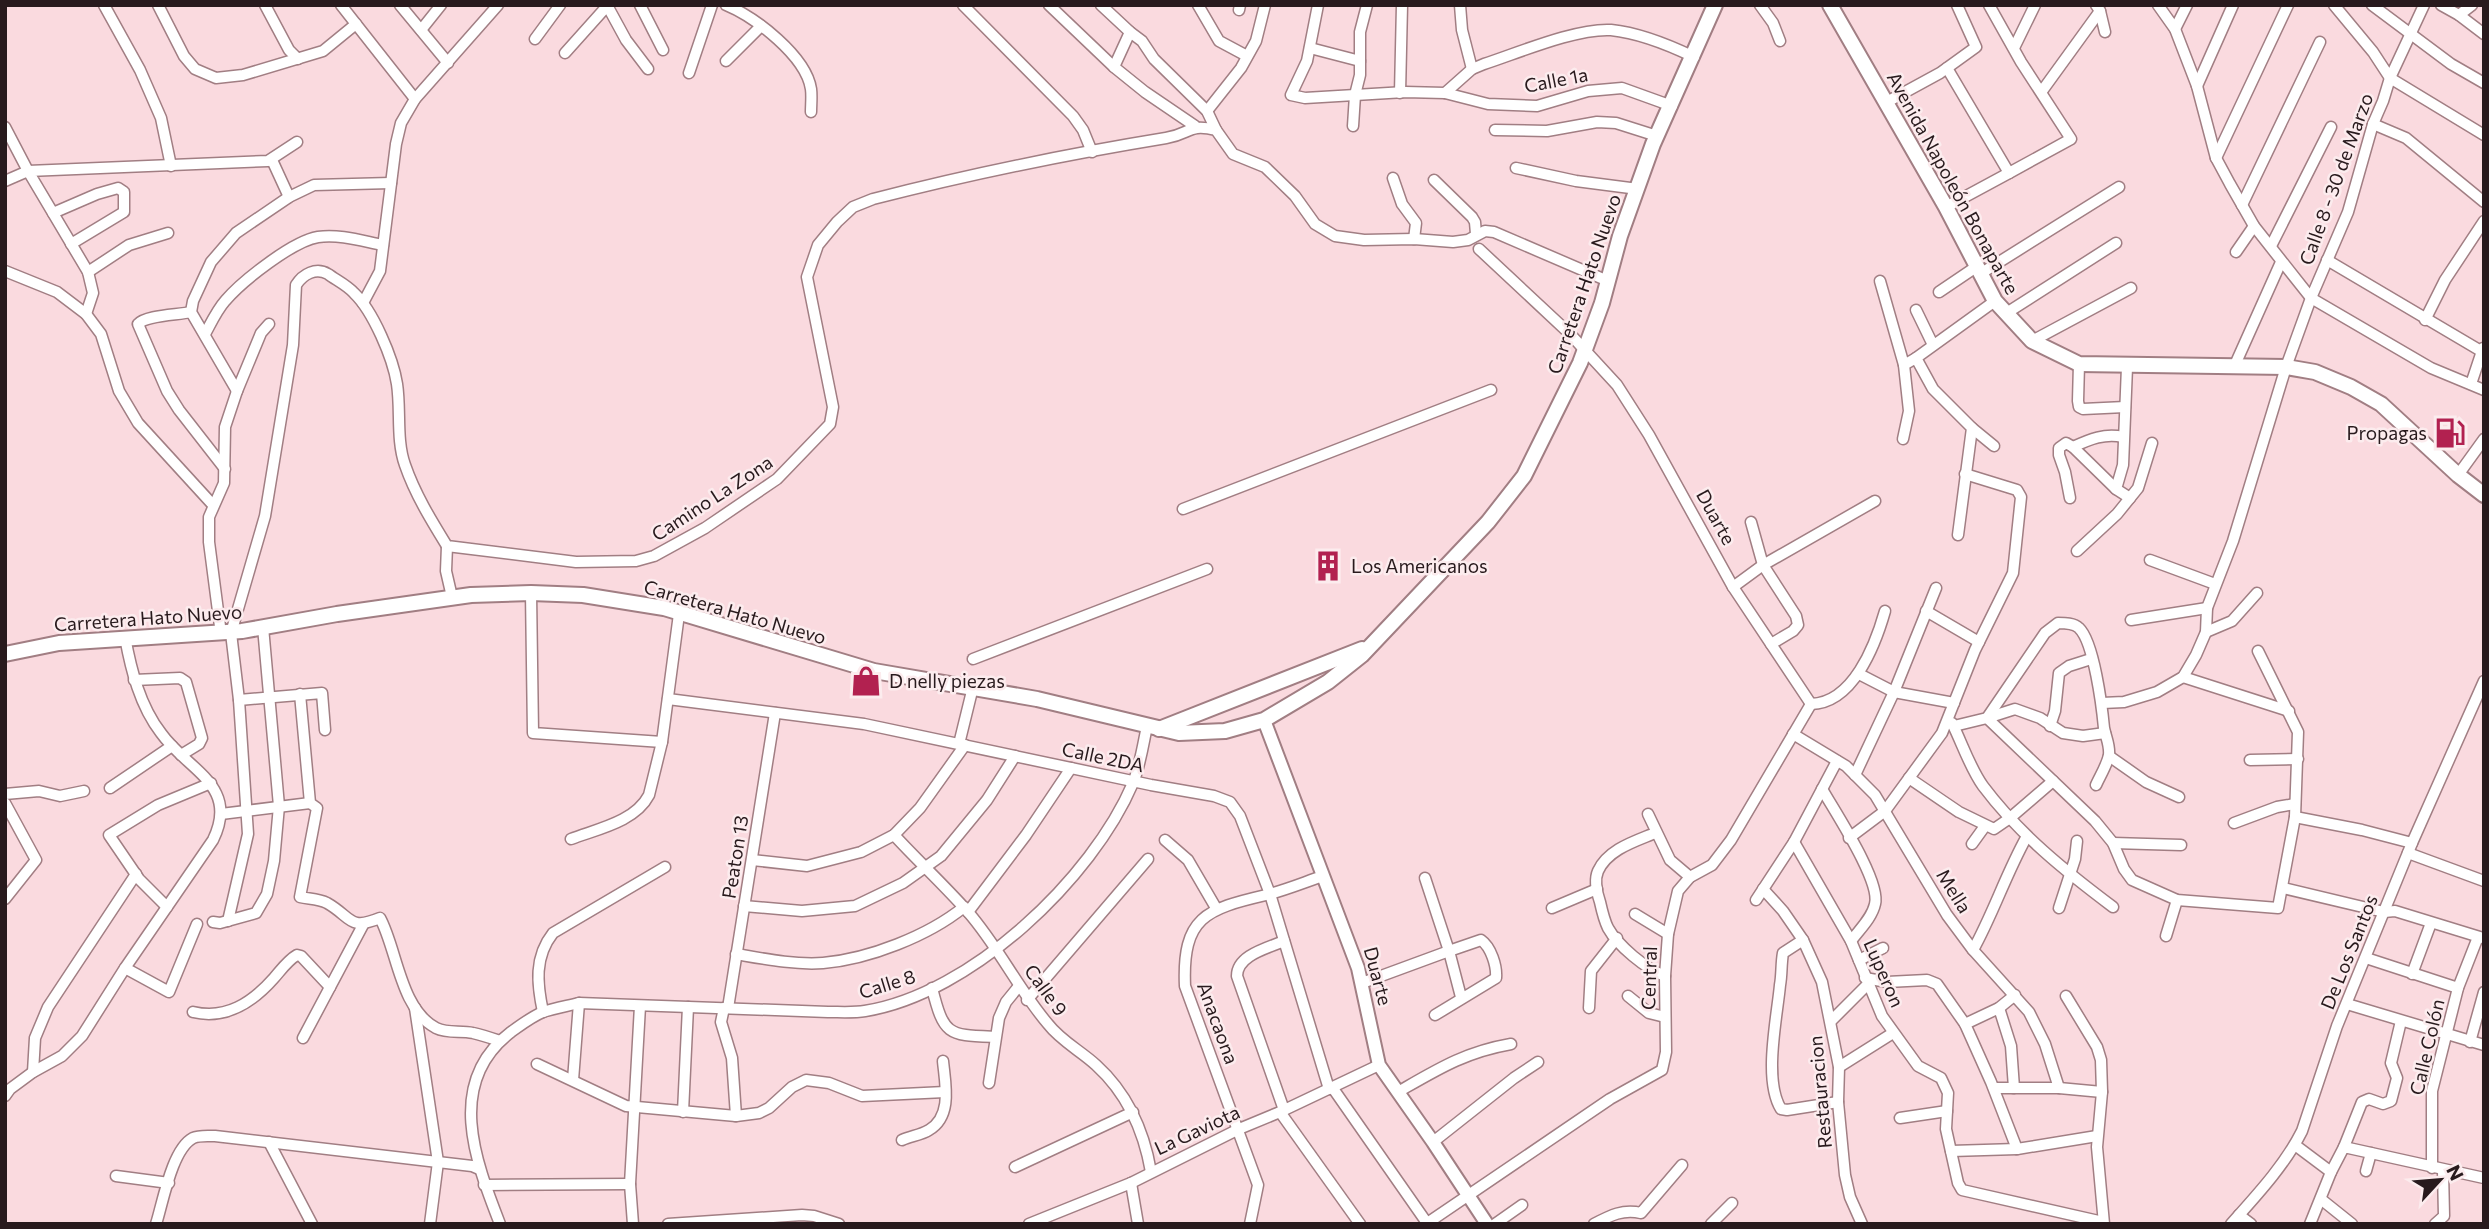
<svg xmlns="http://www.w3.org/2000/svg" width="2489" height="1229" viewBox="0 0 2489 1229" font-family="Commissioner,sans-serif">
	<rect width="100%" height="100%" fill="#fadadf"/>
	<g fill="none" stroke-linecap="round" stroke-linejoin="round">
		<g stroke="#a17e83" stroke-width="13">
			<g id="minor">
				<polyline points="104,5 140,70 161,118 171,166"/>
				<polyline points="158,5 184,56 195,69 216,78 243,75 323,51 356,24"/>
				<polyline points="265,5 289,50 298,59"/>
				<polyline points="341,5 415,99"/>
				<polyline points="400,5 448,63"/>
				<polyline points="640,5 663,50"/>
				<path d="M 726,5 C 755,17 806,56 811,89 C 812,96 811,105 811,112"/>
				<polyline points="963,5 1073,116 1083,130 1092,152"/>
				<polyline points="1049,5 1114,67 1145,92 1195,126"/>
				<polyline points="1101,5 1130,32 1142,41 1154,59 1207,111 1216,130"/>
				<polyline points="1198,5 1219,41 1247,56"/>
				<path d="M 1318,5 L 1307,61 L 1291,95 L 1305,98 L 1405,92 L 1445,93 L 1472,69 L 1484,64 C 1518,53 1576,28 1611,30 C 1640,33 1667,44 1694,57"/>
				<polyline points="1460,5 1462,30 1472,69"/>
				<polyline points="1760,5 1773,23 1780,41"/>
				<polyline points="1989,5 2021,62 2071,139 2009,173"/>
				<polyline points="2096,5 2100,11 2105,32"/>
				<polyline points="2158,5 2175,29 2197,86 2216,158 2230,184 2254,226 2311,298 2431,368 2484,390"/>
				<polyline points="2334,5 2373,52 2390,78 2484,135"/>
				<polyline points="2372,5 2451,64 2484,83"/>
				<polyline points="2441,5 2459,15 2484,34"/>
				<polyline points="608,7 626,40 648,69"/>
				<polyline points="1239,10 1240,5"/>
				<polyline points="2459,15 2472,5"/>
				<polyline points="2175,29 2187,5"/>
				<polyline points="421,30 441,5"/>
				<polyline points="535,39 560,5"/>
				<polyline points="1310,48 1360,61"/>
				<polyline points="2014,48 2035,5"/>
				<polyline points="565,53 608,5"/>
				<polyline points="726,61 761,26"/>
				<polyline points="1114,67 1130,32"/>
				<polyline points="689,73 712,5"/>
				<polyline points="2197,86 2233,5"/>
				<polyline points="2042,91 2100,11"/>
				<polyline points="1400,93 1402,5"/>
				<polyline points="1445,93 1488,104 1537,106 1588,91 1622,88 1672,106"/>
				<polyline points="1885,103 1940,73 1976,47 1957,5"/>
				<polyline points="1207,111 1241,68 1256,41 1265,5"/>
				<polyline points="2373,124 2406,138 2484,202"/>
				<polyline points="1353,126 1355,95 1360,75 1360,32 1367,5"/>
				<polyline points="5,127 28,171 5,181"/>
				<polyline points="1495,130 1547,131 1597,122 1616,123 1657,136"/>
				<polyline points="2216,158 2288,5"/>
				<polyline points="272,160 289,197"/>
				<polyline points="1516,168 1576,181 1638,189"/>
				<polyline points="1393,178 1402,204 1416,223 1414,239"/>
				<polyline points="1434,180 1472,217 1475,222 1476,234"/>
				<polyline points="2242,205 2320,42"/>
				<polyline points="1946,207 2009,173 1947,68"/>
				<polyline points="53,213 97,194 118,188 124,192 124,212 71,244"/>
				<polyline points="2271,246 2331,127"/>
				<polyline points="1479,249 1570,334 1617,385 1649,435 1733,587 1811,704"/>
				<polyline points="2236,252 2254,226"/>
				<polyline points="2327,260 2481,351"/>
				<polyline points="5,271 57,292 86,314 101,334 119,391 138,423 213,505"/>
				<polyline points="88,272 129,245 168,233"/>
				<polyline points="1980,274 2119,187"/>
				<polyline points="1880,281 1904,365"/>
				<polyline points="1939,292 1976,267"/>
				<polyline points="363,303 380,271 396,144 401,123 415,99 498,5"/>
				<polyline points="1916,310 1933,345"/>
				<path d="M 191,312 C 177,315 146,315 138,324 L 167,391 L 179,410 L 225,469"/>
				<polyline points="86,314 93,293 88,272 28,171 268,161 297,142"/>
				<polyline points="2005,314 2116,243"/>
				<polyline points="2425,320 2445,280 2484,221"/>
				<path d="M 205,334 C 211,323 217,310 225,301 C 242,281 293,241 318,237 C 340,234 362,241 383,245"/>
				<polyline points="2032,341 2131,288"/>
				<polyline points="2079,364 2078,401 2079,407 2083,409 2125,407"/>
				<polyline points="2127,367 2123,465 2116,489 2130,498"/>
				<polyline points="2234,367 2281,262"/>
				<polyline points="2471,384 2483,348"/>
				<polyline points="237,391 191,312 193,301 211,262 236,233 289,197 314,185 391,183"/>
				<polyline points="1972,428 1994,446"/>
				<polyline points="1903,439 1909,411 1904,365 1916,358"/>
				<path d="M 2073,447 C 2090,439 2105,433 2123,437"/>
				<polyline points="2458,475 2484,439"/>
				<polyline points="2070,498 2065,472 2059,455 2059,448 2066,443 2073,447 2116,489"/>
				<polyline points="1183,509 1491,390"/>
				<polyline points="1751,522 1763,565 1796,616 1798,625 1793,631 1771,644"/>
				<polyline points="1958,535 1972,428 1933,389 1916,358 1995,301"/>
				<polyline points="447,546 446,571 452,597"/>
				<polyline points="2077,551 2117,514 2138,488 2152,443"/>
				<polyline points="2150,560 2215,584"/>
				<polyline points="1733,587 1763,565 1875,501"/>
				<polyline points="531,593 533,733 662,742"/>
				<polyline points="1926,611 1979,642"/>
				<polyline points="2131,620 2207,608"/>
				<polyline points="2206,632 2232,621 2257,593"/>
				<polyline points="221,634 209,542 209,517 224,483 225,427 237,391 261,333 269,324"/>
				<polyline points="973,659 1207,569"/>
				<polyline points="1859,674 1894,692 1954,703"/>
				<polyline points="2183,677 2289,711"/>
				<polyline points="134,680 180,678 186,682 202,738 199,744 181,755"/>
				<path d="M 300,694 L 310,803 L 317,808 L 300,897 C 309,899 319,899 327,903 C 352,917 348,931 380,918 C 397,949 400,1009 436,1028 C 448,1034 461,1030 473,1033 C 482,1035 491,1038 500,1041"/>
				<polyline points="668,699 864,724 1151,785 1214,796 1230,802 1240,816 1270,894 1329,1089"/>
				<polyline points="239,700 322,693 325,730"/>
				<polyline points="2102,703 2124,702 2157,692 2183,677 2196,655 2206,632 2207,608 2233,541 2286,367 2311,298 2348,212 2373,124 2383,101 2390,78 2424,5"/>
				<path d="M 1811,704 C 1853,703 1875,646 1885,611"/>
				<path d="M 1952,723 C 1962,743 1970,768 1983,786 C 2019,834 2065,871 2113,907"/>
				<path d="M 1954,726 L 1987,718 L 2045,633 L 2058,623 C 2065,623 2074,623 2079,628 C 2094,642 2102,707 2104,728 C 2106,738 2110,745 2109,755 C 2107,765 2100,776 2096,785"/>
				<polyline points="2050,726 2055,711 2059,673 2069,666 2091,659"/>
				<polyline points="2105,733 2083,736 2063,733 2040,718 2015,709 1987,718 2095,821 2113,843 2124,869 2132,880 2177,900 2278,908 2295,817 2298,732 2258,651"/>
				<polyline points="1793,734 1846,766 1875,795 1947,915 1973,950 2029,1012 2045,1044 2059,1088"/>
				<polyline points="959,744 973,687"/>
				<polyline points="2109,756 2146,782 2179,797"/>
				<polyline points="2250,760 2298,759"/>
				<polyline points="1855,775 1894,692 1936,588"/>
				<polyline points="1909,778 1959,812 1994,829 2010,818 2053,781"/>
				<polyline points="110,788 172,746"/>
				<path d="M 1822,789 C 1835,812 1881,881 1875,904 C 1872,918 1859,930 1851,941"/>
				<polyline points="5,794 39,791 60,796 84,791"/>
				<polyline points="5,803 36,860 5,899"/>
				<polyline points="221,814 310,803"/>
				<polyline points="1648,814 1670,860 1690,877"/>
				<polyline points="2295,817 2362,830 2412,843"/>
				<polyline points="2234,823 2277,807 2295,804"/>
				<path d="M 1655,833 C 1636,841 1608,849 1598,871 C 1594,880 1597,893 1600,902 C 1602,911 1604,920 1608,928 C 1618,946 1646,969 1665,976"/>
				<path d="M 894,835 C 918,861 944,885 968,912 C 998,946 1018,989 1048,1024 C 1061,1041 1081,1051 1096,1065 C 1128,1094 1144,1131 1151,1172"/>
				<polyline points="1849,838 1885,811 1942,733 1975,650 2013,573 2021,497 2017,490 1965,474"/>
				<path d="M 571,839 C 597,829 635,822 649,795 L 662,742 L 679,614"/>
				<polyline points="1165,840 1188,860 1216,908"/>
				<polyline points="1794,842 1851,941 1882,1016 1918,1066 1941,1078 1948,1093 1946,1129 1958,1183 1962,1190 2103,1222"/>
				<polyline points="2113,843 2181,845"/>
				<polyline points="1972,844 1985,826"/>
				<polyline points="2408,853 2484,881"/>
				<polyline points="752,860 807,866 861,852 894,835 920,808 965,745"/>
				<polyline points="2283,888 2384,912 2395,911 2483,938"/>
				<polyline points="1763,889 1783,911 1803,940 1822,982 1839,1067 1838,1102 1845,1175 1850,1197 1862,1224"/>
				<polyline points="1756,900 1794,842 1837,761"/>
				<polyline points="744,906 802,911 855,906 903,883 941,856 987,800 1015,756"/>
				<polyline points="167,907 139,879 109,835 158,805 211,783"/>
				<polyline points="1552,908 1597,889"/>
				<polyline points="2059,908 2075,859 2077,841"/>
				<polyline points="968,912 1026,835 1071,768"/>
				<polyline points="1635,914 1668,934"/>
				<path d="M 228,921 L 248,834 L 239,700 L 231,633 L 265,516 L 293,345 L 296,285 C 303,274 316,267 328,274 C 336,280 347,285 354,293 C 373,311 393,358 397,384 C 401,410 396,440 405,465 C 415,494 431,520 447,546 L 576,562 L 636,561 L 654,556 L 705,528 L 777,479 L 830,424 L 833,407 L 807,277 L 818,245 L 837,222 L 853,207 L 873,199 C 970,174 1068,154 1166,138 C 1191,134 1188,123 1216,130 L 1233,154 L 1265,167 L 1295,196 L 1315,224 L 1335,236 L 1364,240 L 1414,239 L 1453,242 L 1468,240 L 1485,231 L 1494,232 L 1608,281"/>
				<polyline points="213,922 220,923 256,913 267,894 274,861 279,806 263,627"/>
				<polyline points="2166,936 2177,900"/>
				<path d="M 1803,940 L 1783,953 C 1781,964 1782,974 1780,985 C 1777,1018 1763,1080 1781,1109 L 1787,1110 L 1838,1102"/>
				<path d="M 1973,950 C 1993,914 2006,874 2026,838"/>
				<path d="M 736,954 C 765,959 795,965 823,963 C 869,959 928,936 964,907"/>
				<polyline points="2366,958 2458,988"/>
				<polyline points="1859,960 1883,948"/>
				<polyline points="125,968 169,992 197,924"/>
				<polyline points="2412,974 2431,923"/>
				<polyline points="1865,978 1887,982 1927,980 1937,984 1965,1024 1991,1082 2017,1149"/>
				<polyline points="1362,983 1449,951 1425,878"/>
				<path d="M 932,988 C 944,1036 948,1035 995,1037"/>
				<polyline points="1628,996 1649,1013 1665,1017"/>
				<polyline points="2066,996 2097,1047 2101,1060 2102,1092 2097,1147 2104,1224"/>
				<polyline points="1027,1000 1148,859"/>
				<polyline points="2347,1004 2484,1045"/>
				<polyline points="415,1008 438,1162 430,1224"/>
				<polyline points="724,1008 721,1022 732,1058 736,1116"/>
				<polyline points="728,1008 775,713"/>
				<polyline points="1589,1008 1591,971 1617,938"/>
				<polyline points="1999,1008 2011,1046 2014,1088"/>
				<path d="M 193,1012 C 226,1020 252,1003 274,978 C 281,970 288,960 297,955 L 301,956 L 330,987"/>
				<path d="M 543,1012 C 537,984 534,957 553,933 L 665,867"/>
				<path d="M 1435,1015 L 1496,978 C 1497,966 1491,947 1481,940 L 1449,951 L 1461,997"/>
				<polyline points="1831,1021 1868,984"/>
				<polyline points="1965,1024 1999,1008 2015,995"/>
				<polyline points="303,1038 363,925"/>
				<polyline points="2470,1042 2484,992"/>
				<polyline points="537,1064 626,1106 736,1116 759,1113 769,1108 792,1087 806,1080 829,1083 862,1096 945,1092"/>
				<polyline points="1839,1067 1893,1033"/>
				<polyline points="33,1072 35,1038 48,1007 136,874"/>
				<polyline points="573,1080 579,1003"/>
				<polyline points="989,1083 999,1018 1006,1002 1019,986"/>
				<polyline points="1332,1087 1427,1223"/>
				<polyline points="1994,1088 2059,1088 2102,1092"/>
				<path d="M 1398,1092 C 1438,1069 1465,1052 1511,1044"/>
				<path d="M 5,1096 L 10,1089 L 33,1072 L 62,1056 L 82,1036 L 125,968 L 213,840 C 240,785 187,770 161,733 C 140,706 131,670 125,637"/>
				<path d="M 1284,1110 L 1237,976 C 1237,955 1268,948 1284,941"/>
				<polyline points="683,1112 688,1007"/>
				<polyline points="1280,1112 1360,1224"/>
				<polyline points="1900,1118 1947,1111"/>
				<path d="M 902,1140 C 911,1136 921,1135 929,1130 C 953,1116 945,1083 943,1061"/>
				<polyline points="269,1142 312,1224"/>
				<polyline points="1433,1142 1514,1078 1538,1062"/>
				<polyline points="2295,1145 2331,1172"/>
				<polyline points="2344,1147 2362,1102 2369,1099 2383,1104 2391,1101 2397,1078 2391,1063 2401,1021"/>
				<polyline points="1951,1151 2017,1149 2097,1136"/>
				<polyline points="1015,1167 1133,1112"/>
				<polyline points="2432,1168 2432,1091 2458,988 2478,937"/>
				<polyline points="2366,1171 2371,1153"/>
				<polyline points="116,1176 169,1183"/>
				<polyline points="1131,1183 1138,1224"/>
				<polyline points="484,1185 630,1184"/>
				<polyline points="2322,1200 2352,1224"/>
				<polyline points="2239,1215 2251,1224"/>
				<path d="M 156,1224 C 163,1202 172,1149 193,1138 C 199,1135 208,1136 215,1136 L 472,1166 L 479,1169"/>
				<path d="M 500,1224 C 475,1160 445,1082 511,1032 C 521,1025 531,1017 543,1012 C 554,1008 567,1006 579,1003 L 828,1012 C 840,1012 854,1013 865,1011 C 971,994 1092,879 1133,783 C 1140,766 1143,745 1147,726"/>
				<polyline points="633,1224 630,1184 640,1006"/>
				<polyline points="668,1224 802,1215 814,1216 839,1224"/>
				<polyline points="1029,1224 1131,1183 1239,1129 1280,1112 1379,1065"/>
				<path d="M 1250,1224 L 1258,1185 L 1185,986 C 1182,917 1206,909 1266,895 C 1286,890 1305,882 1323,876"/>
				<polyline points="1426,1224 1610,1099 1662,1070 1666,1052 1665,976 1668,934 1678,891 1690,877 1712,865 1731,840 1811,704"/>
				<polyline points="1495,1224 1522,1205"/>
				<path d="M 1594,1224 C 1611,1215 1623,1209 1641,1213 L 1682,1165"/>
				<polyline points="1711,1224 1732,1203"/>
				<path d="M 2231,1224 C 2256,1196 2285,1165 2302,1131 L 2337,1026 L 2412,843 L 2484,681"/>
				<polyline points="2310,1224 2331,1172 2344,1147 2484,1178"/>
				<polyline points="2435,1224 2444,1216 2443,1171"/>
			</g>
		</g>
		<g stroke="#a17e83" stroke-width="16">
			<polyline id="tertiary" points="1264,720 1358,968 1379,1065 1433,1142 1487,1224"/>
		</g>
		<g stroke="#a17e83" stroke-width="18">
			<g id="secondary">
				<polyline points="1830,5 1946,207 1995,301 2032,341 2079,364 2286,367 2315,372 2351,387 2381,404 2458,475 2484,495"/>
				<polyline points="5,654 59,643 242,631 337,614 471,595 531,593 583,595 664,608 874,671 1037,699 1179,733 1225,731 1264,720 1328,682 1362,655 1488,522 1524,476 1580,363 1602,303 1620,236 1653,144 1715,5"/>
				<polyline points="1159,729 1362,649"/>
			</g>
		</g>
		<use href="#minor" stroke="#fff" stroke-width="10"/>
		<use href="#tertiary" stroke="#fff" stroke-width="12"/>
		<use href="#secondary" stroke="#fff" stroke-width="14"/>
	</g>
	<defs>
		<g id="fuel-bare" transform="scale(2.415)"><path d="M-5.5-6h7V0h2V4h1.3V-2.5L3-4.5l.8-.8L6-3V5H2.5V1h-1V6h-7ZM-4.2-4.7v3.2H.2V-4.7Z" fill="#b22150" stroke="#fcecee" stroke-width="2.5" paint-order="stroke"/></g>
		<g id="building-bare" transform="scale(2.415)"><path d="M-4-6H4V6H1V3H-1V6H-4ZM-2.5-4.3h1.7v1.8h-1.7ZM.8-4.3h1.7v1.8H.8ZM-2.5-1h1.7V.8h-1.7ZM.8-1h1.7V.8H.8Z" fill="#b22150" stroke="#fcecee" stroke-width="2.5" paint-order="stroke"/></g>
		<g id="shop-bare" transform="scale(2.415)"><path d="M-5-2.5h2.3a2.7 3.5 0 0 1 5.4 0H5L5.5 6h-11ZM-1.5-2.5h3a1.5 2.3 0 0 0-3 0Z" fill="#b22150" stroke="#fcecee" stroke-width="2.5" paint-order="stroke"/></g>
	</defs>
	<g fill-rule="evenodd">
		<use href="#fuel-bare" x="2450" y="433"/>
		<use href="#building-bare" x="1328" y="566"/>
		<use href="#shop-bare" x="866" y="681"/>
	</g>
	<g text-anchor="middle" stroke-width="5" stroke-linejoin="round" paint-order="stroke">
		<g font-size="19" fill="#281a1d" stroke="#fcecee">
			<text transform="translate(1556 80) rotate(-11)" y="7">Calle 1a</text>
			<text transform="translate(2336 179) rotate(-70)" y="7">Calle 8 - 30 de Marzo</text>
			<text transform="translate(1953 183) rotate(61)" y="7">Avenida Napoleón Bonaparte</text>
			<text transform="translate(1584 284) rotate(-71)" y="7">Carretera Hato Nuevo</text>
			<text transform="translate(712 498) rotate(-33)" y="7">Camino La Zona</text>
			<text transform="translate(1716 517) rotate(61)" y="7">Duarte</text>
			<text transform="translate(735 612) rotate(16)" y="7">Carretera Hato Nuevo</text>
			<text transform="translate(148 618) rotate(-4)" y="7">Carretera Hato Nuevo</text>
			<text transform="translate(1103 757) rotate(12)" y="7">Calle 2DA</text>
			<text transform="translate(735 857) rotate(-81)" y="7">Peaton 13</text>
			<text transform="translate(1954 891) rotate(58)" y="7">Mella</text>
			<text transform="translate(2349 952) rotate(-68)" y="7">De Los Santos</text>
			<text transform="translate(1884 973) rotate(66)" y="7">Luperon</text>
			<text transform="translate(1378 976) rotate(75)" y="7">Duarte</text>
			<text transform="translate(1649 978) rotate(-88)" y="7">Central</text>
			<text transform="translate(887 984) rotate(-17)" y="7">Calle 8</text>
			<text transform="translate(1046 990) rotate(54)" y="7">Calle 9</text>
			<text transform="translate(1218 1023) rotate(70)" y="7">Anacaona</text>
			<text transform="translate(2427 1047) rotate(-77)" y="7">Calle Colón</text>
			<text transform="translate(1820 1092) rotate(-95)" y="7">Restauracion</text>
			<text transform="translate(1197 1130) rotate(-25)" y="7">La Gaviota</text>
		</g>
		<g font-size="19" fill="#281a1d" stroke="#fcecee" text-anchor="start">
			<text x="2427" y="440" text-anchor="end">Propagas</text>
			<text x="1351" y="573">Los Americanos</text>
			<text x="889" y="688">D nelly piezas</text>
		</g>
	</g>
	<rect width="2489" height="1229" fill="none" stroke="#281a1d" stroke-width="14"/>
	<g transform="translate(2440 1180) rotate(64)" stroke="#fcecee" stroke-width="5" paint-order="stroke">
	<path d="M0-5L12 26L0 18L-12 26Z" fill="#281a1d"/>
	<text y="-10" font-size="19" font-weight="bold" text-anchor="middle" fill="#281a1d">N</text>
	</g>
</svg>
